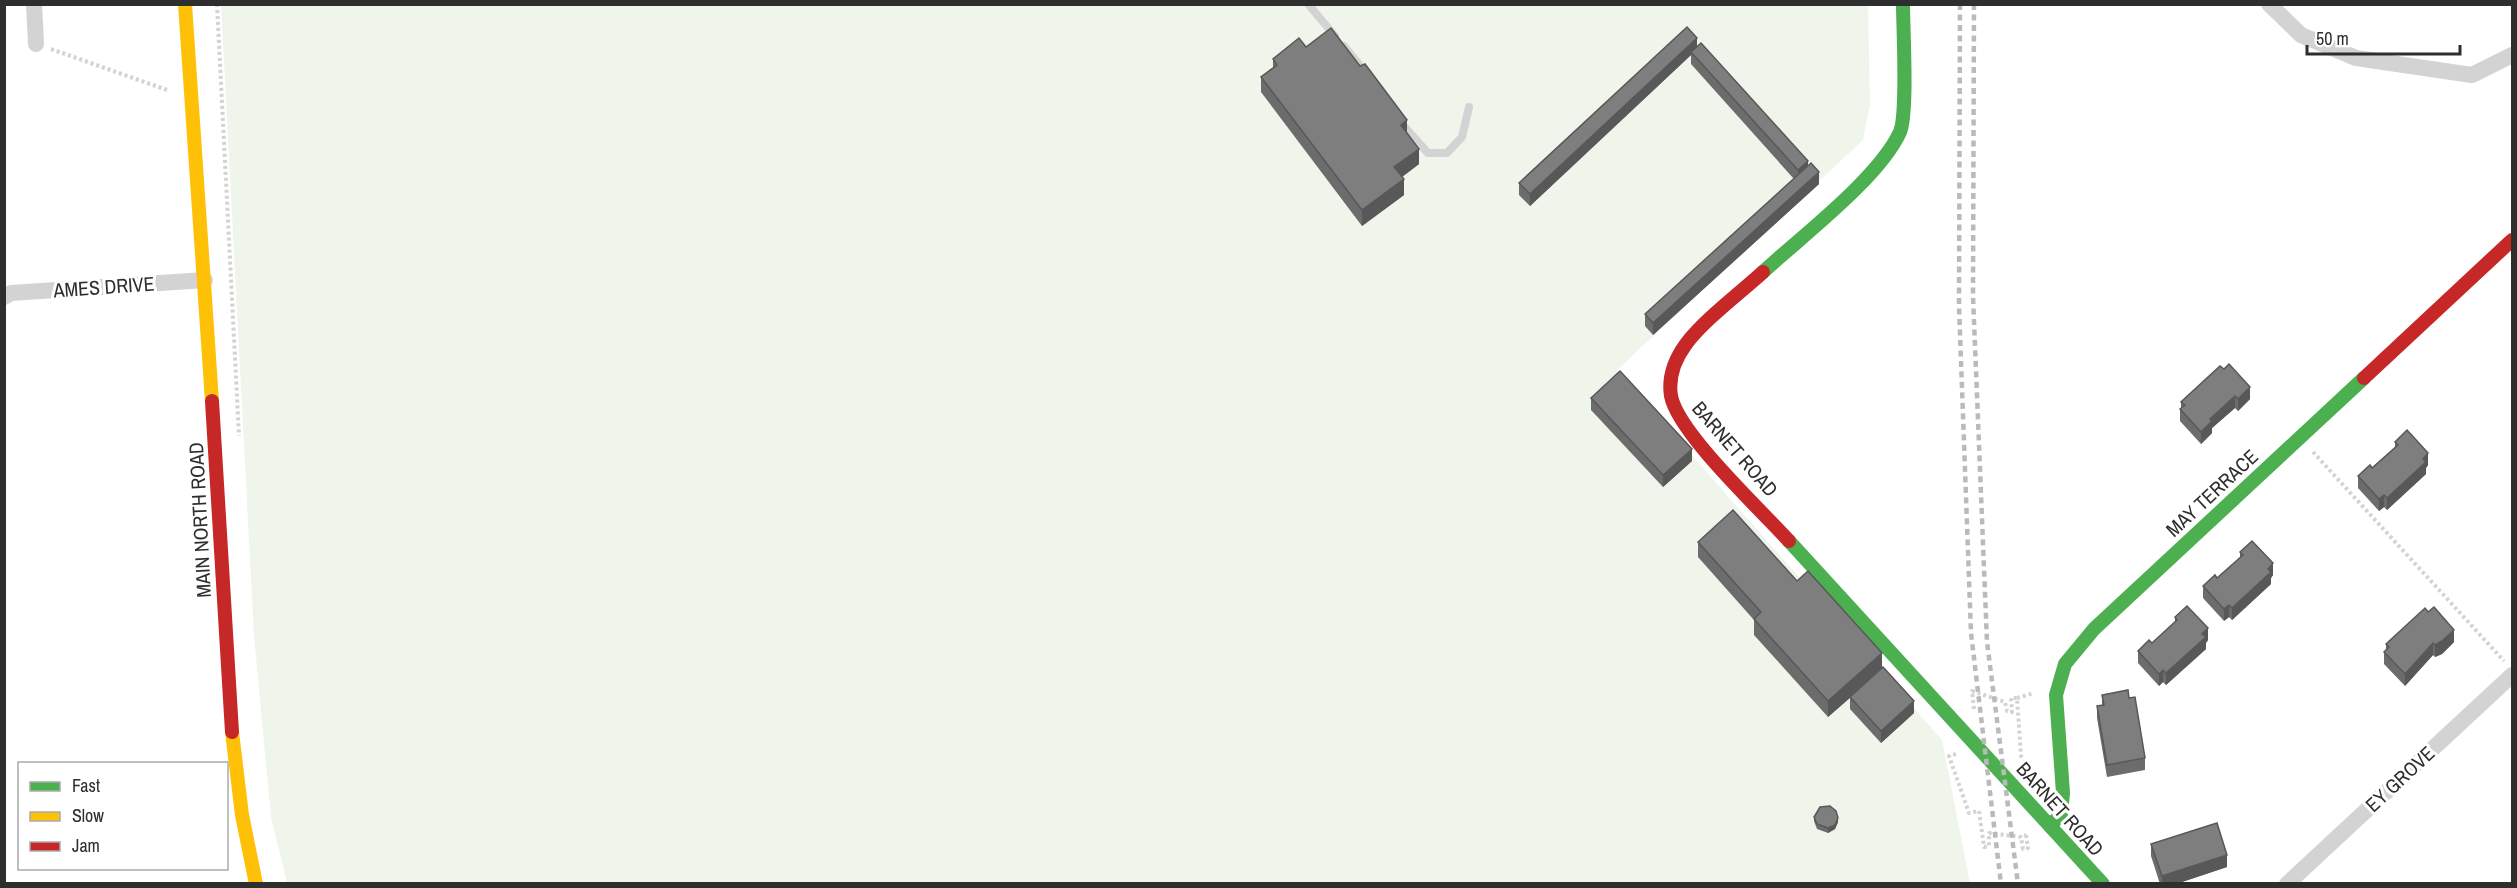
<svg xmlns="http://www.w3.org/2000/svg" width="2517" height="888" viewBox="0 0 2517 888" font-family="'Archivo Narrow',sans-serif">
	<rect width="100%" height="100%" fill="#fff"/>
	<polygon fill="#eff5eb" points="221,5 1868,5 1870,105 1863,140 1617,370 1942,740 1970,883 287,883 271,817 254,636"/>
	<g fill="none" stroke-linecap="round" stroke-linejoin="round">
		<g stroke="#d3d3d3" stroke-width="4" stroke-dasharray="3 3" stroke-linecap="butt">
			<polyline points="217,4 239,436"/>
			<polyline points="51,49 167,90"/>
			<polyline points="2313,452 2504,661"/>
			<polyline points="2017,698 2034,693"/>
			<polyline points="1974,709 1972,691 2005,702 2007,711 2012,712 2011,698 2017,698 2021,756 2032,771"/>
			<polyline points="1956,754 1949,756 1969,813 1979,811 1984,847 1989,846 1989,833 2021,837 2023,849 2028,848 2026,835 2028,835"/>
		</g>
		<g stroke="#d3d3d3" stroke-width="8">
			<polyline points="1308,4 1335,36"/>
			<polyline points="1344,46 1366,73"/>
			<polyline points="1401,123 1428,153 1447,153 1462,137 1469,107"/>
		</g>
		<g stroke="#d3d3d3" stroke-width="16">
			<polyline points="34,4 36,44"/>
			<polyline points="2269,4 2301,35 2356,58 2472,75 2512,55"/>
			<polyline points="4,297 11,293 205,280"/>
			<polyline points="2287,884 2512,675"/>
		</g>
		<g stroke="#4caf50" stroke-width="14">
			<path d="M 1763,272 C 1802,236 1879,178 1900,132 C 1908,113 1903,29 1903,4"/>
			<polyline points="1789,541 2103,884"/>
			<polyline points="2050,826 2061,814 2063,793 2056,695 2065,664 2094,629 2364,378"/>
		</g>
		<g stroke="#ffc107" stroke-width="14">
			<polyline points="185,4 212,401"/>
			<polyline points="232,732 242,815 256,884"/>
		</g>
		<g stroke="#c62828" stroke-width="14">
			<path d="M 1763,272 C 1740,293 1704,320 1686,344 C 1675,359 1668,377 1671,396 C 1678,433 1761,510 1789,541"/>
			<polyline points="2364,378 2512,240"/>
			<polyline points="212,401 232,732"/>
		</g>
		<g stroke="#bababa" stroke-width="4.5" stroke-dasharray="6 4.5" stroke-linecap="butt">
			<polyline points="1960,4 1959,306 1971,633 2001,884"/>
			<polyline points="1974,4 1973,296 1987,642 2018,884"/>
		</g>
	</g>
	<g fill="#6c6c6c">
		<polygon points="1697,46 1808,166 1819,184 1653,335 1645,326 1645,314 1794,179 1691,64 1691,55 1530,206 1519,195 1519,183"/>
		<polygon points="1306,47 1407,133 1419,164 1402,177 1404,195 1362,226 1261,92 1261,77 1273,68 1273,59"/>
		<polygon points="2220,366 2250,399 2238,411 2235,408 2212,428 2212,433 2201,444 2180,421 2180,409 2181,408 2181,402"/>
		<polygon points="1591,398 1692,461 1663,487 1591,410"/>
		<polygon points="2395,442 2428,465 2426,468 2426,474 2387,510 2384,507 2379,511 2358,488 2358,476 2372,468 2395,447"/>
		<polygon points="1698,542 1797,581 1882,668 1914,713 1881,743 1850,709 1850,698 1828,717 1754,635 1754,620 1698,557"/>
		<polygon points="2240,552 2273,575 2271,578 2271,584 2232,620 2229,617 2224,621 2203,598 2203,586 2217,578 2240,558"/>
		<polygon points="2175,617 2208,640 2206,643 2206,649 2166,685 2163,682 2159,686 2138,663 2138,651 2152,643 2175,622"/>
		<polygon points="2454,642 2442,654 2435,657 2433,655 2405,686 2384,664 2384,652 2386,650 2386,644"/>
		<polygon points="2102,695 2129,698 2145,758 2145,770 2107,777 2097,718 2097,706 2102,705"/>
		<polygon points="1814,817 1838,822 1835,829 1828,833 1817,829 1814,821"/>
		<polygon points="2151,844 2227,867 2176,884 2160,884 2151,856"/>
	</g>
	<g fill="#585858">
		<polygon points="1697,38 1697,50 1691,52 1691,55 1530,206 1530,194"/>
		<polygon points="1407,120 1407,135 1401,125"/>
		<polygon points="1419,149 1419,164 1394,183 1394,167"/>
		<polygon points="1808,161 1808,173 1798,182 1798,170"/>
		<polygon points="1819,172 1819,184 1653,335 1653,323"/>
		<polygon points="1404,179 1404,195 1362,226 1362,210"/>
		<polygon points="2250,387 2250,399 2238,411 2238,399"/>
		<polygon points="2235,396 2235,408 2212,428 2212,433 2201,444 2201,432 2210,419"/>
		<polygon points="1692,449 1692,461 1663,487 1663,475"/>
		<polygon points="2428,453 2428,465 2426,468 2426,474 2387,510 2387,498"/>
		<polygon points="2384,495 2384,507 2379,511 2379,499"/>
		<polygon points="2273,563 2273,575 2271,578 2271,584 2232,620 2232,608"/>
		<polygon points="2229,605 2229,617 2224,621 2224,609"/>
		<polygon points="2208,628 2208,640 2206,643 2206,649 2166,685 2166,673"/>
		<polygon points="2454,630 2454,642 2442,654 2435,657 2435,645"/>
		<polygon points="2433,643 2433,655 2405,686 2405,674"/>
		<polygon points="1882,653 1882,669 1828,717 1828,701"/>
		<polygon points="2163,670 2163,682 2159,686 2159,674"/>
		<polygon points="1914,701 1914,713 1881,743 1881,731"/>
		<polygon points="1838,818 1838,822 1835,829 1828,833 1828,828"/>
		<polygon points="2227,855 2227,867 2176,884 2162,884 2162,876"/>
	</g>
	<g fill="#7e7e7e" stroke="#585858" stroke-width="1.5">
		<polygon points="1687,27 1697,38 1530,194 1519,183"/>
		<polygon points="1331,28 1360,66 1365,64 1407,120 1401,125 1419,149 1394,167 1404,179 1362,210 1261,77 1277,65 1273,59 1299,38 1306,47"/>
		<polygon points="1701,43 1808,161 1798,170 1691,52"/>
		<polygon points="1811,163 1819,172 1653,323 1645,314"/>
		<polygon points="2229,364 2250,387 2238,399 2235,396 2210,419 2212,421 2201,432 2180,409 2185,405 2181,402 2220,366 2224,369"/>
		<polygon points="1620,371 1692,449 1663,475 1591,398"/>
		<polygon points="2407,430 2428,453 2423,459 2426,462 2387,498 2384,495 2379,499 2358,476 2370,465 2372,468 2398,445 2395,442"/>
		<polygon points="1733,510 1797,581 1808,571 1882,653 1828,701 1754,619 1761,612 1698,542"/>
		<polygon points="2252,541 2273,563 2268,569 2271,572 2232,608 2229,605 2224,609 2203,586 2215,575 2217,578 2243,555 2240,552"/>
		<polygon points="2187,606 2208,628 2202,634 2206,637 2166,673 2163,670 2159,674 2138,651 2149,640 2152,643 2177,620 2175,617"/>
		<polygon points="2434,607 2454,630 2442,641 2435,645 2433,643 2405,674 2384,652 2389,647 2386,644 2425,608 2428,612"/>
		<polygon points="1883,667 1914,701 1881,731 1850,697"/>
		<polygon points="2128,690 2129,698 2135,697 2145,758 2107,765 2097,706 2104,705 2102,695"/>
		<polygon points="1830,806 1836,811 1838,818 1835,825 1828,828 1817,824 1814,817 1820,807"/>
		<polygon points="2217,823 2227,855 2162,876 2151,844"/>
	</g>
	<g text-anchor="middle" stroke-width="6" stroke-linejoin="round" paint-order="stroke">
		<g font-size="20" fill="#2e2e2e" stroke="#fff">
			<text transform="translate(104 287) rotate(-4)" y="7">AMES DRIVE</text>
			<text transform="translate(1735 449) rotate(49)" y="7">BARNET ROAD</text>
			<text transform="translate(2212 493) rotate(-43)" y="7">MAY TERRACE</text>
			<text transform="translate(200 520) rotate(-93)" y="7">MAIN NORTH ROAD</text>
			<text transform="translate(2400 779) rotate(-43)" y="7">EY GROVE</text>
			<text transform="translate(2060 809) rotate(48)" y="7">BARNET ROAD</text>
		</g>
	</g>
	<rect width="2517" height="888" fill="none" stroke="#2e2e2e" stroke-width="12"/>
	<rect x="18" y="762" width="210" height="108" fill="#ffffff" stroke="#ababab" stroke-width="1.5"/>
	<rect x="30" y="782" width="30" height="9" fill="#4caf50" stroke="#ababab" stroke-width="1.5"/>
	<text x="72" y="792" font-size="18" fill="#2e2e2e">Fast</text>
	<rect x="30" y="812" width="30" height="9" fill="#ffc107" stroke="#ababab" stroke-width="1.5"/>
	<text x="72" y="822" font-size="18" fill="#2e2e2e">Slow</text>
	<rect x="30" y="842" width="30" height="9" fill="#c62828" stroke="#ababab" stroke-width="1.5"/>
	<text x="72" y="852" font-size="18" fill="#2e2e2e">Jam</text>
	<path d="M2307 45v9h153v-9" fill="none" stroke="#2e2e2e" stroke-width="3"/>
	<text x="2316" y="45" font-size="18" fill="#2e2e2e" stroke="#ffffff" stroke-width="4.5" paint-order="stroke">50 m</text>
</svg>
